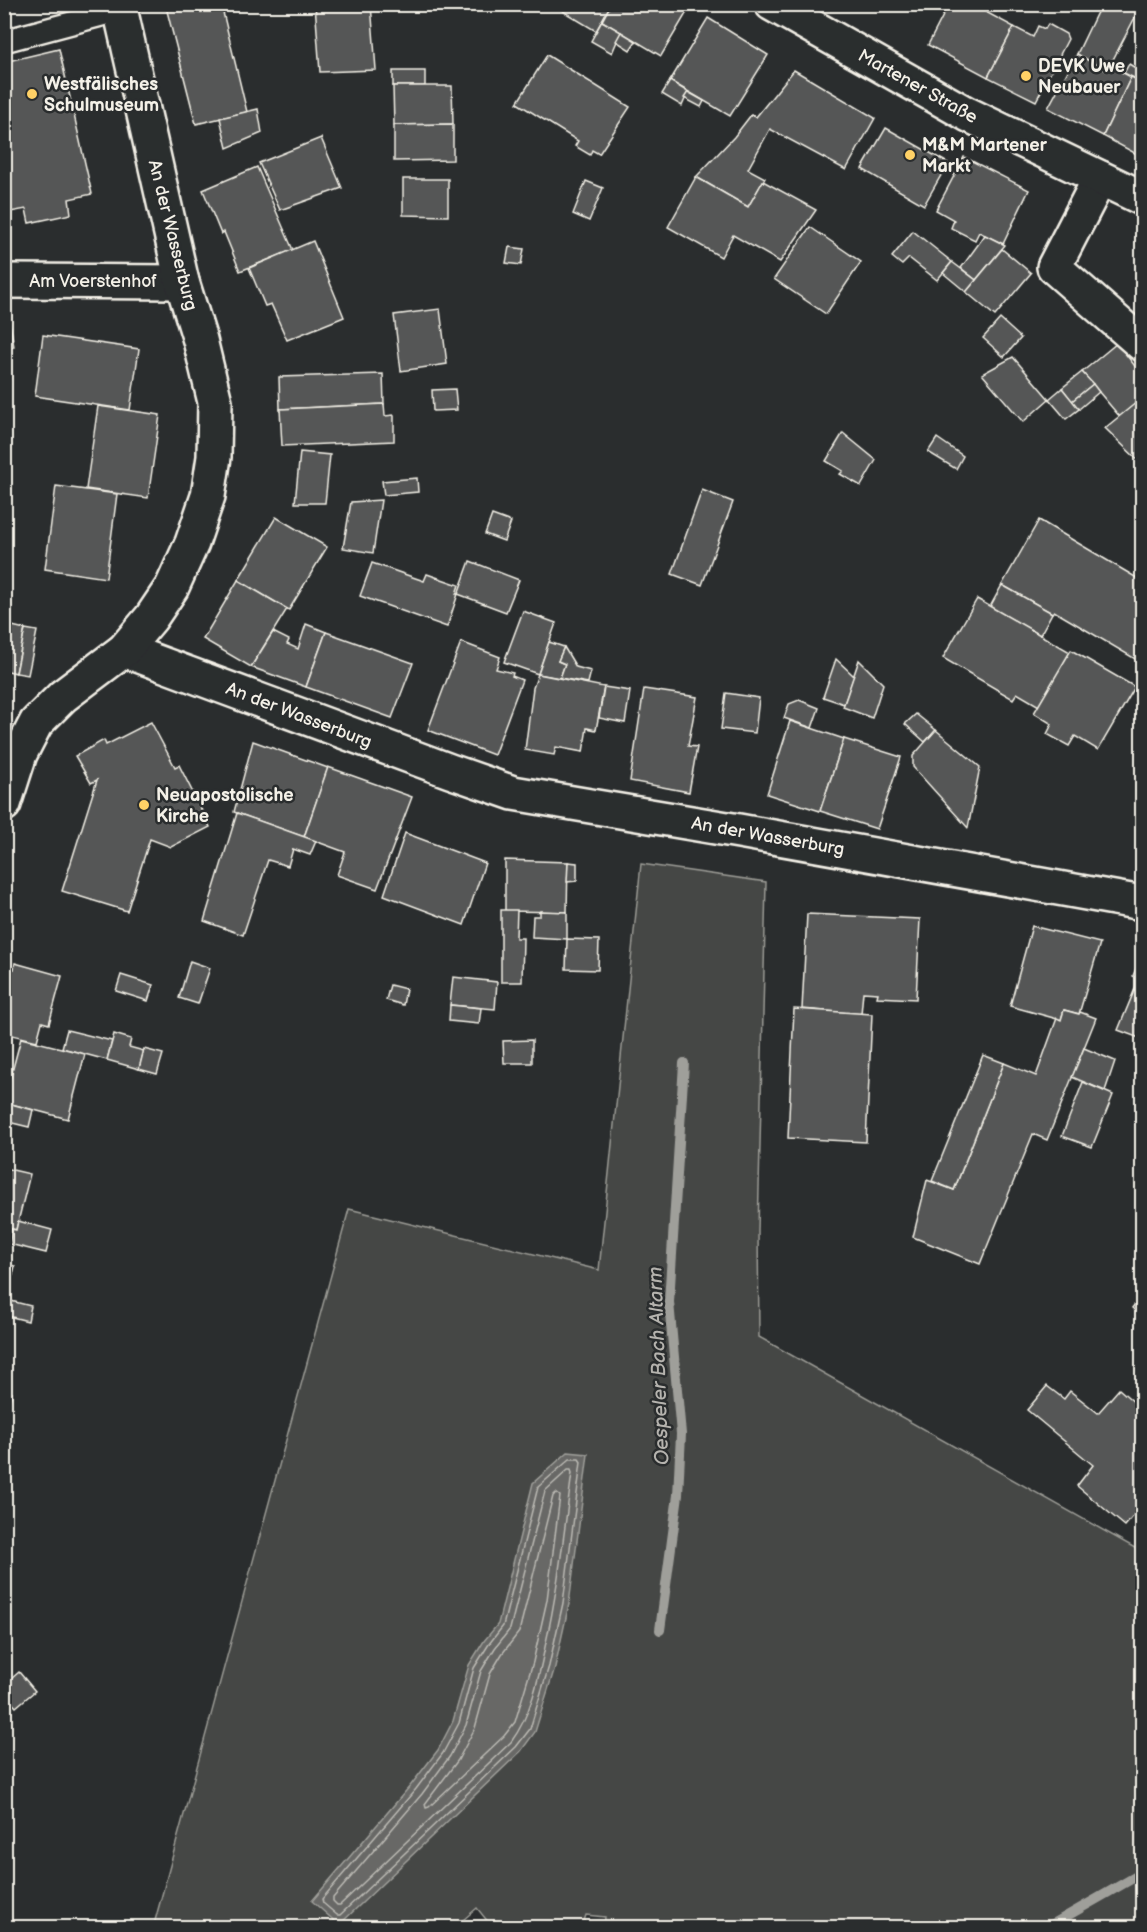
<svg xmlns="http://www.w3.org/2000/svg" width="1147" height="1932" viewBox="0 0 1147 1932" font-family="'Balsamiq Sans',sans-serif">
	<rect width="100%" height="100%" fill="#2a2d2e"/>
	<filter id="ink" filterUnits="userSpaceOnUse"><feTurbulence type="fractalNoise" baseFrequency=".0167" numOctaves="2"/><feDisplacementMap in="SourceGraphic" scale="12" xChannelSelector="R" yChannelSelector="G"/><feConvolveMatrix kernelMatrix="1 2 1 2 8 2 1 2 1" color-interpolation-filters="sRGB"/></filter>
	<g filter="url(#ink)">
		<polygon fill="#444645" stroke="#9c9c96" stroke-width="1.5" points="641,864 766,882 758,1231 759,1337 1142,1552 1142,1927 604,1928 605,1917 586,1915 582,1927 493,1928 477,1908 463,1920 469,1927 153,1928 349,1209 599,1270"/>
		<polygon fill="#676866" stroke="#9f9f9a" stroke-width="1.5" points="568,1452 588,1454 569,1604 555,1667 535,1732 521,1751 339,1925 312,1901 411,1785 438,1750 453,1721 469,1665 484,1641 498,1624 533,1483"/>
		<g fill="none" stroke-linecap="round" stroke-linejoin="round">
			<g stroke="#bcbab4" stroke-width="1.5">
				<polygon points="570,1459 579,1459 581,1462 563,1603 549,1666 530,1729 516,1747 340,1915 337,1915 323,1903 322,1899 416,1789 443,1753 459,1723 474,1668 489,1644 503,1626 538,1487"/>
				<path d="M 568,1470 L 571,1470 L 572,1473 C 564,1532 558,1590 545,1647 C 538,1681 531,1715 511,1742 L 340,1905 L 337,1905 L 333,1901 L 333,1898 L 422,1794 L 450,1756 L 466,1725 L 481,1671 L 495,1648 L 510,1629 L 545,1491 Z"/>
				<polygon points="556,1493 560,1496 547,1600 533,1662 515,1722 504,1736 429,1807 426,1808 425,1804 458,1760 475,1728 490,1674 502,1654 519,1632 553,1496"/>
			</g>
			<g stroke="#9f9f9a" stroke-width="10">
				<polyline points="660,1630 678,1495 681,1434 669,1302 684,1063"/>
				<polyline points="1046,1928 1142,1873"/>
			</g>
		</g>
		<g fill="#555756" stroke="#f4f1e8" stroke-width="1.5">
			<polygon points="179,4 221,4 247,112 196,124 166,7"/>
			<polygon points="315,4 371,4 376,70 320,72"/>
			<polygon points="551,4 611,4 596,31"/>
			<polygon points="611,4 686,4 690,7 661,56 602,21"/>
			<polygon points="949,4 971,4 1014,27 988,77 928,45"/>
			<polygon points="1101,4 1142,4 1107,71 1077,54"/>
			<polygon points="708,18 768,55 730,116 670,81"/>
			<polygon points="602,21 621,32 612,53 591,41"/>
			<polygon points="1048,24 1066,34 1068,39 1036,101 988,77 1014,27 1033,37 1038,26 1045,29"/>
			<polygon points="621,32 636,41 630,50 616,41"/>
			<polygon points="59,49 92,194 69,199 71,214 29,223 26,209 5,213 4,211 4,62"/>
			<polygon points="1077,54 1107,71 1110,66 1131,77 1103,136 1048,108"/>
			<polygon points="547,55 630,107 599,154 592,150 590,155 575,146 578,141 517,103"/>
			<polygon points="1129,64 1142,72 1142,82 1124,73"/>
			<polygon points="794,70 875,118 846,170 770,129 748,169 765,178 748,207 696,177 734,137 751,115 756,117"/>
			<rect x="393" y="71" width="32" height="15"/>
			<polygon points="1131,77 1142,82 1142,157 1103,136"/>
			<polygon points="670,81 688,92 682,106 662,94"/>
			<polygon points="393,86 452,86 453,124 394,125"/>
			<polygon points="688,92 704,101 701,107 684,98"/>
			<polygon points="258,109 262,133 227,148 220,118"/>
			<polygon points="453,124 453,160 394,161 394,125"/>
			<polygon points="886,128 948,163 924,205 862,169"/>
			<polygon points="321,138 342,188 280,210 259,163"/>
			<polygon points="964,157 1029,190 1003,244 979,232 975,240 951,228 954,220 936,210"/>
			<polygon points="257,167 293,250 240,271 224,232 221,234 203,190"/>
			<polygon points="696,177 748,207 763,181 816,210 780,262 733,235 721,257 668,227"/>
			<polygon points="403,179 448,179 448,216 403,215"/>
			<polygon points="586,181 603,188 589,221 573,214"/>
			<polygon points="810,227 861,262 826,314 774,279"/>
			<polygon points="913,231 952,262 937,280 909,258 902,265 892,257"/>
			<polygon points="985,235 1005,245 976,280 961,268"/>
			<polygon points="313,241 344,317 287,340 271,304 265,306 249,268"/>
			<polygon points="509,247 524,249 521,265 506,263"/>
			<polygon points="1002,249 1031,273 995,316 966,292"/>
			<polygon points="952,262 976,280 966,292 943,273"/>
			<polygon points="440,309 447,364 401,371 394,315"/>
			<polygon points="8,311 14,347 4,349 4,312"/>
			<polygon points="1000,319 1021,338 1004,357 983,338"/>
			<polygon points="43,335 139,349 130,410 35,396"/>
			<polygon points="1117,343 1142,375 1142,398 1120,417 1082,372"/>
			<polygon points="1013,357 1049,399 1023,422 982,374"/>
			<polygon points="1082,372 1093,384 1072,401 1062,388"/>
			<polygon points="383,374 384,404 280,409 279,377"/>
			<polygon points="4,376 10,377 4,418"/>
			<polygon points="1093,384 1099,392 1079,409 1072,401"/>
			<polygon points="1062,388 1079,409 1066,419 1049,399"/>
			<polygon points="455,389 457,410 433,411 432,390"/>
			<polygon points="1142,398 1142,464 1105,428"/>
			<polygon points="384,404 385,416 394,415 394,441 282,446 280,409"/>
			<polygon points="98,406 160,415 148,498 86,489"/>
			<polygon points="843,433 876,460 861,486 840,474 843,471 826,461"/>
			<polygon points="937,438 963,456 956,469 928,452"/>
			<polygon points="300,452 330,455 325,503 295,503"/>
			<polygon points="417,478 418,492 384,495 382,481"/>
			<polygon points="56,486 117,494 106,578 45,569"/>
			<polygon points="702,490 733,502 702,585 672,574"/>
			<polygon points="381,500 373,553 343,548 351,502"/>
			<polygon points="492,515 511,522 504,541 485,534"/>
			<polygon points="276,517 327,547 289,610 238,580"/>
			<polygon points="1039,520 1142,581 1142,663 1054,611 1052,613 1002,585"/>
			<polygon points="470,561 519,580 506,612 458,594"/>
			<polygon points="372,563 424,581 427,574 459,585 456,594 458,594 447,627 360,596"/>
			<polygon points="238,580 287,609 251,667 203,639"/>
			<polygon points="1002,585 1052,613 1040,635 990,607"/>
			<polygon points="977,599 1070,652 1039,706 1017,693 1013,699 943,658"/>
			<polygon points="523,611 556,623 538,674 504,662"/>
			<polygon points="4,624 25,629 16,673 4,670"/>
			<polygon points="306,624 326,632 306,687 251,667 273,632 289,640 287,644 298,649"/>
			<polygon points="25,629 37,631 28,675 16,673"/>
			<polygon points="326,632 413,663 392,718 306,687"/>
			<polygon points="461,642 500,657 496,669 513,673 512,676 522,680 494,755 428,730"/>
			<polygon points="549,642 564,647 558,661 565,664 560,678 538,674"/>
			<polygon points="564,647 576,667 591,671 588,683 560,678 565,664 558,661"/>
			<polygon points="1071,650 1135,687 1098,750 1075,736 1069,746 1047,734 1052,724 1034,713"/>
			<polygon points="836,659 854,676 844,704 823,697"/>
			<polygon points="859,660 883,684 872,718 843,707"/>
			<polygon points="538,674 604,687 596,730 587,728 583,752 556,747 554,755 525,750 533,688"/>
			<polygon points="604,687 630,691 625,723 599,718"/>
			<polygon points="644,689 697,697 688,746 697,747 689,792 630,781"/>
			<polygon points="726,693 759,698 755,733 721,729"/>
			<polygon points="799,700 819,708 812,728 784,718 789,704"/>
			<polygon points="916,714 936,730 925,742 905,724"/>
			<polygon points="790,721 844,739 820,811 767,794"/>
			<polygon points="151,722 175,767 179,765 210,827 171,847 150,839 127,911 62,891 97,780 91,783 75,756 104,740 106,745"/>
			<polygon points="936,730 980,767 968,828 913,767 913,756"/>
			<polygon points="844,739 901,757 877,829 820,811"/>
			<polygon points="253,741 328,768 304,837 234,812"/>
			<polygon points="328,767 412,797 377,889 337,875 345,852 304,837"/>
			<polygon points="237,813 316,841 310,855 293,849 288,866 268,860 243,935 204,921"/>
			<polygon points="405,833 485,863 464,925 384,895"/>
			<polygon points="505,860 568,862 567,912 505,911"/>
			<polygon points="568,862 577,863 577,881 567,882"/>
			<polygon points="501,910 517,910 516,938 523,938 522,982 501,982"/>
			<polygon points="540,911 567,912 567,939 532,937 533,916 540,916"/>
			<polygon points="807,914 920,919 916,999 877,997 878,993 863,992 861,1014 802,1009"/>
			<polygon points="1032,926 1100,943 1079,1014 1064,1010 1061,1020 1010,1006"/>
			<polygon points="567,939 599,940 598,970 566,969"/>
			<polygon points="1142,954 1142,1039 1118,1030 1139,979 1133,976"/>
			<polygon points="190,961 210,968 198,1004 179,998"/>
			<polygon points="15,963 62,976 49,1024 42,1022 37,1041 4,1033 4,967 14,969"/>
			<polygon points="121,975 153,985 148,1001 116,991"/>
			<polygon points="453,977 497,982 495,1009 450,1005"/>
			<polygon points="390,985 406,989 403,1005 386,1000"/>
			<polygon points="450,1005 481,1008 479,1024 449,1021"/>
			<polygon points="794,1009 872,1014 866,1142 788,1138"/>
			<polygon points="1064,1010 1079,1014 1080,1012 1096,1018 1047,1140 1033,1134 980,1264 913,1237 927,1180 954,1190 1004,1063 1036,1076 1057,1018 1061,1020"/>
			<polygon points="67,1030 112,1041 107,1060 62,1048"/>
			<polygon points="114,1034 131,1039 129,1047 144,1051 139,1069 107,1060"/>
			<polygon points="21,1038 85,1054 68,1119 4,1102"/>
			<polygon points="532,1040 532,1063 504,1063 503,1041"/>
			<polygon points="1084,1048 1115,1061 1105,1091 1072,1077"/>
			<polygon points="144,1049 163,1054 157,1074 139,1069"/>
			<polygon points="983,1055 1004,1063 954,1190 932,1181"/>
			<polygon points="1083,1082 1113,1095 1092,1147 1062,1136"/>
			<polygon points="4,1102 33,1110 29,1127 4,1121"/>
			<polygon points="4,1168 30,1174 16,1230 4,1227"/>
			<polygon points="18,1221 52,1230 46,1253 9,1244 12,1229 16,1230"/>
			<polygon points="6,1264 15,1266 4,1310 4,1269"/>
			<polygon points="1142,1295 1142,1328 1140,1315 1132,1308"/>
			<polygon points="7,1300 31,1306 28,1321 4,1315"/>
			<polygon points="1047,1386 1064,1399 1070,1391 1098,1413 1119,1389 1136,1404 1142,1396 1142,1506 1125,1526 1077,1486 1093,1465 1027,1410"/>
			<polygon points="4,1391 12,1393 7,1411 4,1411"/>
			<polygon points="19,1672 35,1691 16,1707 4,1694 4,1685"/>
		</g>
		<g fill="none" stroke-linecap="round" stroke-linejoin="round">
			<g stroke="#f4f1e8" stroke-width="26">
				<polyline id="service" points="4,41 120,10"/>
			</g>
			<g stroke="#f4f1e8" stroke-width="38">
				<g id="minor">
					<polyline points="1100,178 1054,267 1142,344"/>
					<polyline points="4,281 182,282"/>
					<polyline points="124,650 450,771 513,793 739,831 1142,903"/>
					<polyline points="4,804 20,754 36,723 63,696 124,650 151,618 172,587 192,543 208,496 214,457 215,402 200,340 182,282 119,4"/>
				</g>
			</g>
			<g stroke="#f4f1e8" stroke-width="38">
				<polyline id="secondary" points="772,4 967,114 1142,198"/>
			</g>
			<use href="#service" stroke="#2a2d2e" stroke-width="21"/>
			<use href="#minor" stroke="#2a2d2e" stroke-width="33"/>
			<use href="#secondary" stroke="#2a2d2e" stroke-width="33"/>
		</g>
	</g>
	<g fill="#ffd166" stroke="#2a2d2e" stroke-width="2">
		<circle cx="1026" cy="76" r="6"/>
		<circle cx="32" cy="94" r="6"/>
		<circle cx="910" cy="155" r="6"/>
		<circle cx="144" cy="805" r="6"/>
	</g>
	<g text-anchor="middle" stroke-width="5" stroke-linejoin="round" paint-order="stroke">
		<g font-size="18" font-weight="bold" fill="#f4f1e8" stroke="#2a2d2e" text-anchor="start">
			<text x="1038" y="72">DEVK Uwe<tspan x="1038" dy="21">Neubauer</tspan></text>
			<text x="44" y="90">Westfälisches<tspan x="44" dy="21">Schulmuseum</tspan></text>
			<text x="922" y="151">M&amp;M Martener<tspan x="922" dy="21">Markt</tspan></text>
			<text x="156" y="801">Neuapostolische<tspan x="156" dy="21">Kirche</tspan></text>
		</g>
		<g font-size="18" fill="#f4f1e8" stroke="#2a2d2e">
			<text transform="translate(918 86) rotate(29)" y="6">Martener Straße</text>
			<text transform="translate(173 235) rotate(76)" y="6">An der Wasserburg</text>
			<text x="93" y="287">Am Voerstenhof</text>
			<text transform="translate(299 715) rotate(21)" y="6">An der Wasserburg</text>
			<text transform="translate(768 836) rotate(10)" y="6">An der Wasserburg</text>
		</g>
		<g font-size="20" font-style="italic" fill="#b5b3ae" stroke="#2a2d2e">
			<text transform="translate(658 1366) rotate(-92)" y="7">Oespeler Bach Altarm</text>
		</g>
	</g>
	<rect width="1147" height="1932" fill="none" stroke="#2a2d2e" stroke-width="24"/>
	<rect x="12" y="12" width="1123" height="1908" fill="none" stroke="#f4f1e8" stroke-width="2" filter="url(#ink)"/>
</svg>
